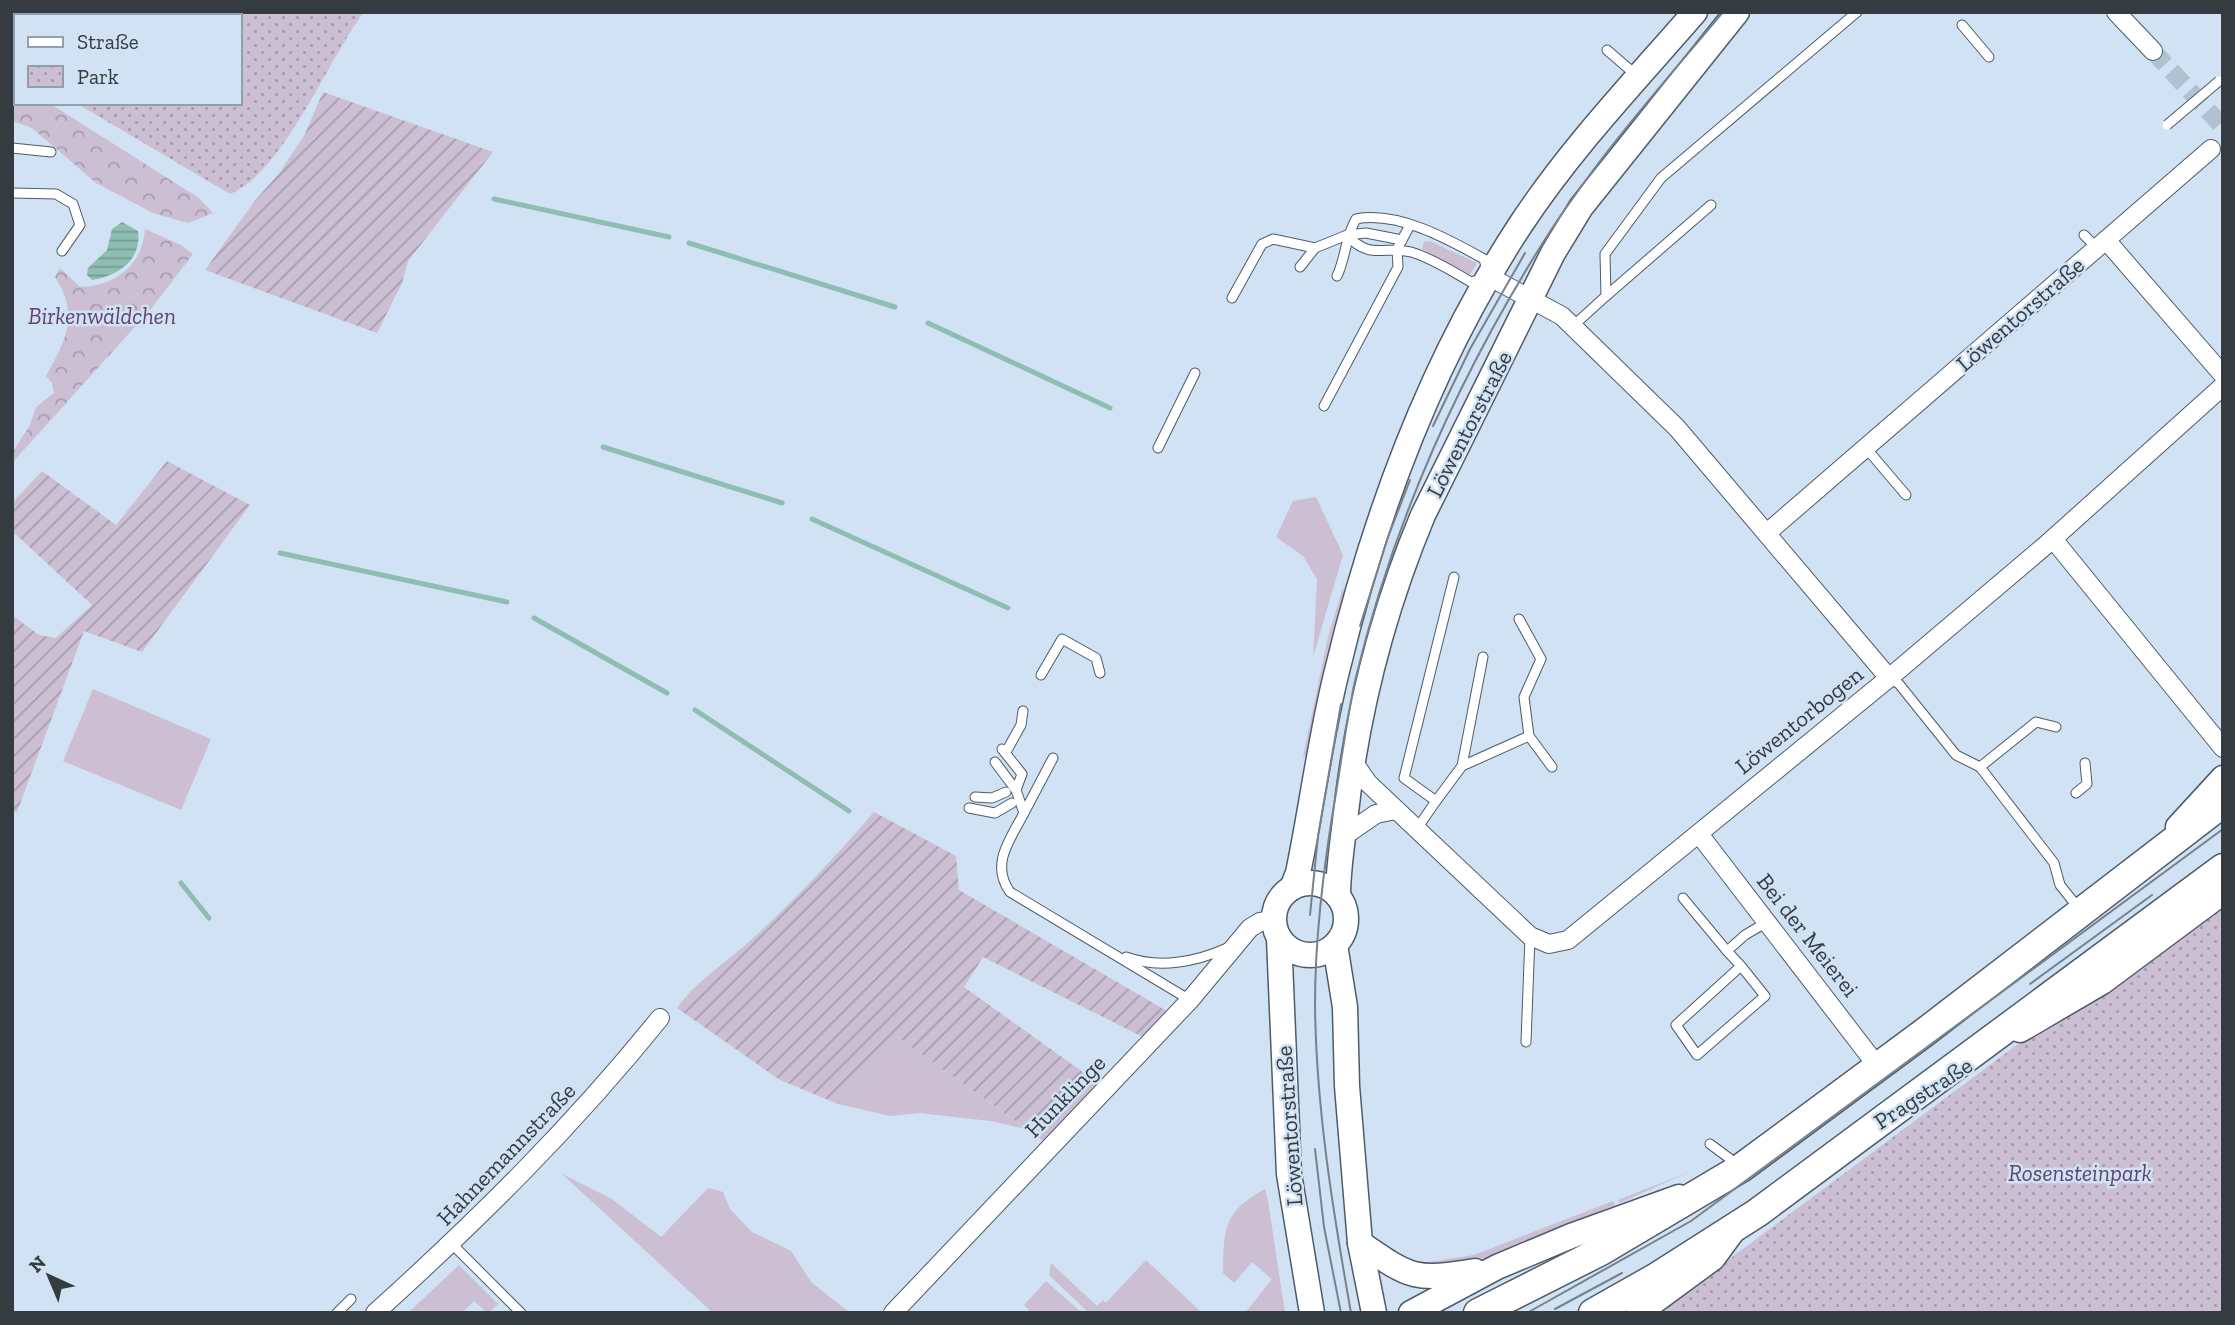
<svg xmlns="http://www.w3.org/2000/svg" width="2235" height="1325" viewBox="0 0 2235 1325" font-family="'Zilla Slab',serif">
	<defs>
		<pattern id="forest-crowns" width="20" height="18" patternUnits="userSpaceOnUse" patternTransform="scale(1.75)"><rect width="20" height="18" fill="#ccbfd3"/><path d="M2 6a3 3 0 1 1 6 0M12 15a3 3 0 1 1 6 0" fill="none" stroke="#a69cad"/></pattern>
		<pattern id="park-dots" width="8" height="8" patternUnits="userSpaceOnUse" patternTransform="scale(1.75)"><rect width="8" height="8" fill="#ccbfd3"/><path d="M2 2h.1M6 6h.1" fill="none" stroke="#a69cad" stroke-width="1.8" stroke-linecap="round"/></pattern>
		<pattern id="garden-furrows" width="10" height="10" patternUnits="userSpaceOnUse" patternTransform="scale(1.75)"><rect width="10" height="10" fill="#ccbfd3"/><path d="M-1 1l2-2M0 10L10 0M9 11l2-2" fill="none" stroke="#a69cad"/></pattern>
		<pattern id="water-rules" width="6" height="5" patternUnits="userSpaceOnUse" patternTransform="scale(1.75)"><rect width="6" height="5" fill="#8ebdb2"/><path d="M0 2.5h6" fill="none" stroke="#759b92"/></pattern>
	</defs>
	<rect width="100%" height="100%" fill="#d0e2f3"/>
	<g fill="#ccbfd3">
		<polygon points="1430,241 1477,263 1469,276 1422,249 1424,242"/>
		<polygon points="1316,497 1343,555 1313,657 1317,579 1303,556 1276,537 1293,501"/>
		<polygon points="1343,587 1346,604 1311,752 1303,757 1328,637"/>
		<polygon points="93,689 211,739 181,810 63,761"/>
		<polygon points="896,1036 1026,1129 990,1121 919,1113 890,1116 838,1104"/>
		<polygon points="1689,1172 1620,1203 1618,1200"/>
		<polygon points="562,1174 612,1199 661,1237 708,1188 723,1192 730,1209 752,1232 791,1251 811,1282 850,1313 713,1313"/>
		<path d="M 1265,1189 L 1268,1201 L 1285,1313 L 1245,1313 L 1272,1279 L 1252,1262 L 1234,1283 L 1223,1273 C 1224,1229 1223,1212 1265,1189 Z"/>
		<polygon points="1613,1201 1615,1205 1486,1258 1452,1266 1415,1264 1474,1255"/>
		<polygon points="1146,1260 1202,1313 1089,1313 1049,1275 1051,1263 1097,1306 1103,1300 1106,1303"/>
		<polygon points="459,1265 498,1304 488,1313 474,1301 462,1313 408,1313"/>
		<polygon points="1046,1281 1082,1313 1032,1313 1024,1305"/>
	</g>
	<g fill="url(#forest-crowns)">
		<polygon points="12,64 16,64 16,103 49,103 199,198 213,213 188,223 153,213 96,183 32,128 12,121"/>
		<path d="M 145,229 L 181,245 L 193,254 L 151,309 L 12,463 L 12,453 L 30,425 L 36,407 L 54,393 L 52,383 L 46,376 C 66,339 80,316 55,277 L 60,268 L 80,287 C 115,286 143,265 145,229 Z"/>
	</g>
	<g fill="url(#park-dots)">
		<path d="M 70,12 L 364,12 C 328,59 283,173 230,194 L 76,103 L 240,103 L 240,16 L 66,16 Z"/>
		<polygon points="2223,906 2223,1313 1657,1313 2018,1044 2104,996"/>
	</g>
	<g fill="url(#garden-furrows)">
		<polygon points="323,92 493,152 408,261 402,283 377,333 205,270 254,202 280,172 305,134"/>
		<polygon points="167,461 250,505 142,652 84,631 17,812 12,812 12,615 39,635 56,638 92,605 12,531 12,503 42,471 116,525"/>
		<path d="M 874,812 L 956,856 L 959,890 L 1167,1011 L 1143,1037 L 983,957 L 964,987 L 1101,1085 L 1046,1143 L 896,1036 L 838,1104 L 780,1080 L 677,1008 C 696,981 727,962 752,939 C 796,899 835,857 874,812 Z"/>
	</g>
	<path fill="url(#water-rules)" d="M 122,222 L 138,231 C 142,259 119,276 92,280 L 87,275 L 88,268 L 107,250 L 112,229 Z"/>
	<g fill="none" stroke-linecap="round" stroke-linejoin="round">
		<g stroke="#8ebdb2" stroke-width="5">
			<polyline points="494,199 669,237"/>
			<polyline points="689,243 895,307"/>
			<polyline points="928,323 1110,408"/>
			<polyline points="603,447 782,503"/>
			<polyline points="812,519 1008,608"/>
			<polyline points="280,553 507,602"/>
			<polyline points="534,618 667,693"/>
			<polyline points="695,710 849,811"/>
			<polyline points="181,883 209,918"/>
		</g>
		<polyline stroke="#b1c1cf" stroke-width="18" stroke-dasharray="18 9" stroke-linecap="butt" points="2153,51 2223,127"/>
		<g stroke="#4d5c6a" stroke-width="11">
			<g id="lane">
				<polyline points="1962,25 1989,57"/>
				<polyline points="1607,50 1636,75"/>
				<polyline points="12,148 51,152"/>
				<polyline points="12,193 56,194 73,204 80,225 62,251"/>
				<path d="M 1347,235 C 1370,261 1385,245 1411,252 C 1432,258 1453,272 1471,282 L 1481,279"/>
				<polyline points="2084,235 2097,248"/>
				<polyline points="1300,267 1315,248"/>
				<path d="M 1337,276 C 1346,257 1345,238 1356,219 C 1398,211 1448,239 1484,259 L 1487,270"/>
				<polyline points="1606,296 1711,205"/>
				<polyline points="1232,298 1262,244 1273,239 1315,248 1347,235 1366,233 1402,240"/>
				<polyline points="1573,326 1606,296 1605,254 1661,178 1857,12"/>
				<polyline points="1324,406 1398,267 1397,249 1409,227"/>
				<polyline points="1158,448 1195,373"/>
				<polyline points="1866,448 1906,495"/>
				<polyline points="1454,577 1404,778 1436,801 1462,766 1483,657"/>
				<polyline points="1519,619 1541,659 1524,697 1529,736 1552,767"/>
				<polyline points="1041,675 1062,639 1096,658 1100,673"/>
				<polyline points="1889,678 1899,684 1956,755 1980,767 2054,863 2060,885 2080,910"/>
				<polyline points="1002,749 1022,774 1016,790"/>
				<polyline points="1006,752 1021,725 1023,711"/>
				<path d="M 995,762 L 1016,790 L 1024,813 C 1010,840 990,864 1010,892 L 1190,1000"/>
				<polyline points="1462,766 1529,736"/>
				<polyline points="1980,767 2036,722 2056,727"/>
				<polyline points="2076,793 2087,784 2085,763"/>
				<polyline points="975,797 992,798 1006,792"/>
				<polyline points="969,808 995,813 1012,803"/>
				<polyline points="1024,813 1053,758"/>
				<polyline points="1416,830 1436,801"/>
				<polyline points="1683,898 1727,951"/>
				<path d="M 1126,957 C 1159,969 1196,962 1227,948"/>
				<polyline points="1741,966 1765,996 1697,1055 1676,1025 1741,966 1727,951 1745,935 1767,922"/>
				<polyline points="1526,1042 1530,936"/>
				<polyline points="1710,1144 1737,1164"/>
				<polyline points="452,1244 521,1313"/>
				<polyline points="337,1313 351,1299"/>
			</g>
		</g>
		<g stroke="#4d5c6a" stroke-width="20">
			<g id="street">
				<polyline points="2116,12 2153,51"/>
				<polyline points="2106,240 2211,149"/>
				<polyline points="1490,277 1562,316 1677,428 1889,678"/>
				<polyline points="1768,532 2106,240 2223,375"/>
				<polyline points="2053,539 2223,748"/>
				<polyline points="1352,760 1368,783 1530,936 1549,944 1568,940 1889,678 2046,545 2223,386"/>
				<polyline points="1699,834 1878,1067"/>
				<polyline points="1344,836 1376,814 1396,810"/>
				<path d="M 375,1313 C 479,1219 572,1127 660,1018"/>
				<polyline points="893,1313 1190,1000 1250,928 1260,922 1273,920"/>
			</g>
		</g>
		<g stroke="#4d5c6a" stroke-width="27">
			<g id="secondary">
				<polyline points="2178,827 2223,778"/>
				<circle cx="1310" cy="919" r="36"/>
				<path d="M 1292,888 L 1298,873 C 1312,806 1320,738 1337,671 C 1374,516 1433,358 1521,224 C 1572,147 1635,81 1695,12"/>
				<path d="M 1338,896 C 1338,871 1342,846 1345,821 C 1356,716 1382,613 1423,515 L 1553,253 L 1581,207 L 1737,12"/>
				<polyline points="1279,938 1289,1174 1312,1313"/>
				<polyline points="1335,945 1345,1007 1347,1086 1360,1243 1374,1313"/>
				<polyline points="2020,1030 2102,982 2223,892"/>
				<path d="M 1360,1243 C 1411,1278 1414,1281 1475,1271"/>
				<polyline points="1411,1313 1497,1267 1571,1236 1679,1197"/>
				<polyline points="1638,1313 1713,1258 1732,1232"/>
			</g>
		</g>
		<g stroke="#4d5c6a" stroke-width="31">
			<g id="primary">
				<polyline points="1478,1313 1601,1251 1741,1168 1925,1032 2223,803"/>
				<polyline points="1593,1313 1655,1278 1757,1213 2223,868"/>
			</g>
		</g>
		<use href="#lane" stroke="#fff" stroke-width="9"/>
		<use href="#street" stroke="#fff" stroke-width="18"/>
		<use href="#secondary" stroke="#fff" stroke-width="24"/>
		<use href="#primary" stroke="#fff" stroke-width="28"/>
		<g stroke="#76828c" stroke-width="2">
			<polyline points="1433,426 1470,349 1525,253"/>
			<polyline points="1360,626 1388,537 1410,480"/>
			<polyline points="1310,915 1318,836 1341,704"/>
			<polyline points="2030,984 2152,895"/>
			<polyline points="1315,1149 1324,1227 1341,1313"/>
			<polyline points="1555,1309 1622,1273"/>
			<path d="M 1351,1313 C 1333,1211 1316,1108 1315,1004 C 1315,933 1324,863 1336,793 C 1342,756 1347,718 1355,681 C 1392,526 1459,376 1544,241 C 1596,159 1661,86 1723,12"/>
			<polyline points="1527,1313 1691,1221 2223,829"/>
		</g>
		<g stroke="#4d5c6a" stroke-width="11" stroke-linecap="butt">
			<polyline id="lane-bridge" points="2167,125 2219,81"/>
		</g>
		<use href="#lane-bridge" stroke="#fff" stroke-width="9"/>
	</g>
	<g text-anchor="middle" stroke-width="5" stroke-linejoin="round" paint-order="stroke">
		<g font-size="23" fill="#343b41" stroke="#d0e2f3">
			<text transform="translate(2020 314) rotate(-41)" y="8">Löwentorstraße</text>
			<text transform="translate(1469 424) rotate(-63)" y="8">Löwentorstraße</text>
			<text transform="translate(1799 720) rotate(-39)" y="8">Löwentorbogen</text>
			<text transform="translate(1808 935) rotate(52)" y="8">Bei der Meierei</text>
			<text transform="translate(1923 1093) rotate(-33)" y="8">Pragstraße</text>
			<text transform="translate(1065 1096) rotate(-46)" y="8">Hunklinge</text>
			<text transform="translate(1289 1126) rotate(-94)" y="8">Löwentorstraße</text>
			<text transform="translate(506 1154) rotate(-46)" y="8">Hahnemannstraße</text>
		</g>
		<g font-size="23" font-style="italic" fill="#614270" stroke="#d0e2f3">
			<text x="102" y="324">Birkenwäldchen</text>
			<text x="2080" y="1181">Rosensteinpark</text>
		</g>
	</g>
	<rect width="2235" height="1325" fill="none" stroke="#343b41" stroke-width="28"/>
	<rect x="14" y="14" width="228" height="91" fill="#d0e2f3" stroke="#929fac" stroke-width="2"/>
	<rect x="28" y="37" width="35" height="10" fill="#ffffff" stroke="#929fac" stroke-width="2"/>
	<text x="77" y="49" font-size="21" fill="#343b41">Straße</text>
	<rect x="28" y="66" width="35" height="21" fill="url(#park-dots)" stroke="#929fac" stroke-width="2"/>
	<text x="77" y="84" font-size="21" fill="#343b41">Park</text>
	<g transform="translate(49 1276) rotate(316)" stroke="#d0e2f3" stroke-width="5" paint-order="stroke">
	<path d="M0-5L12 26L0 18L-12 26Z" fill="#343b41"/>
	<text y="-10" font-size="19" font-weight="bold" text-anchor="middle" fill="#343b41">N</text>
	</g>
</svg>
